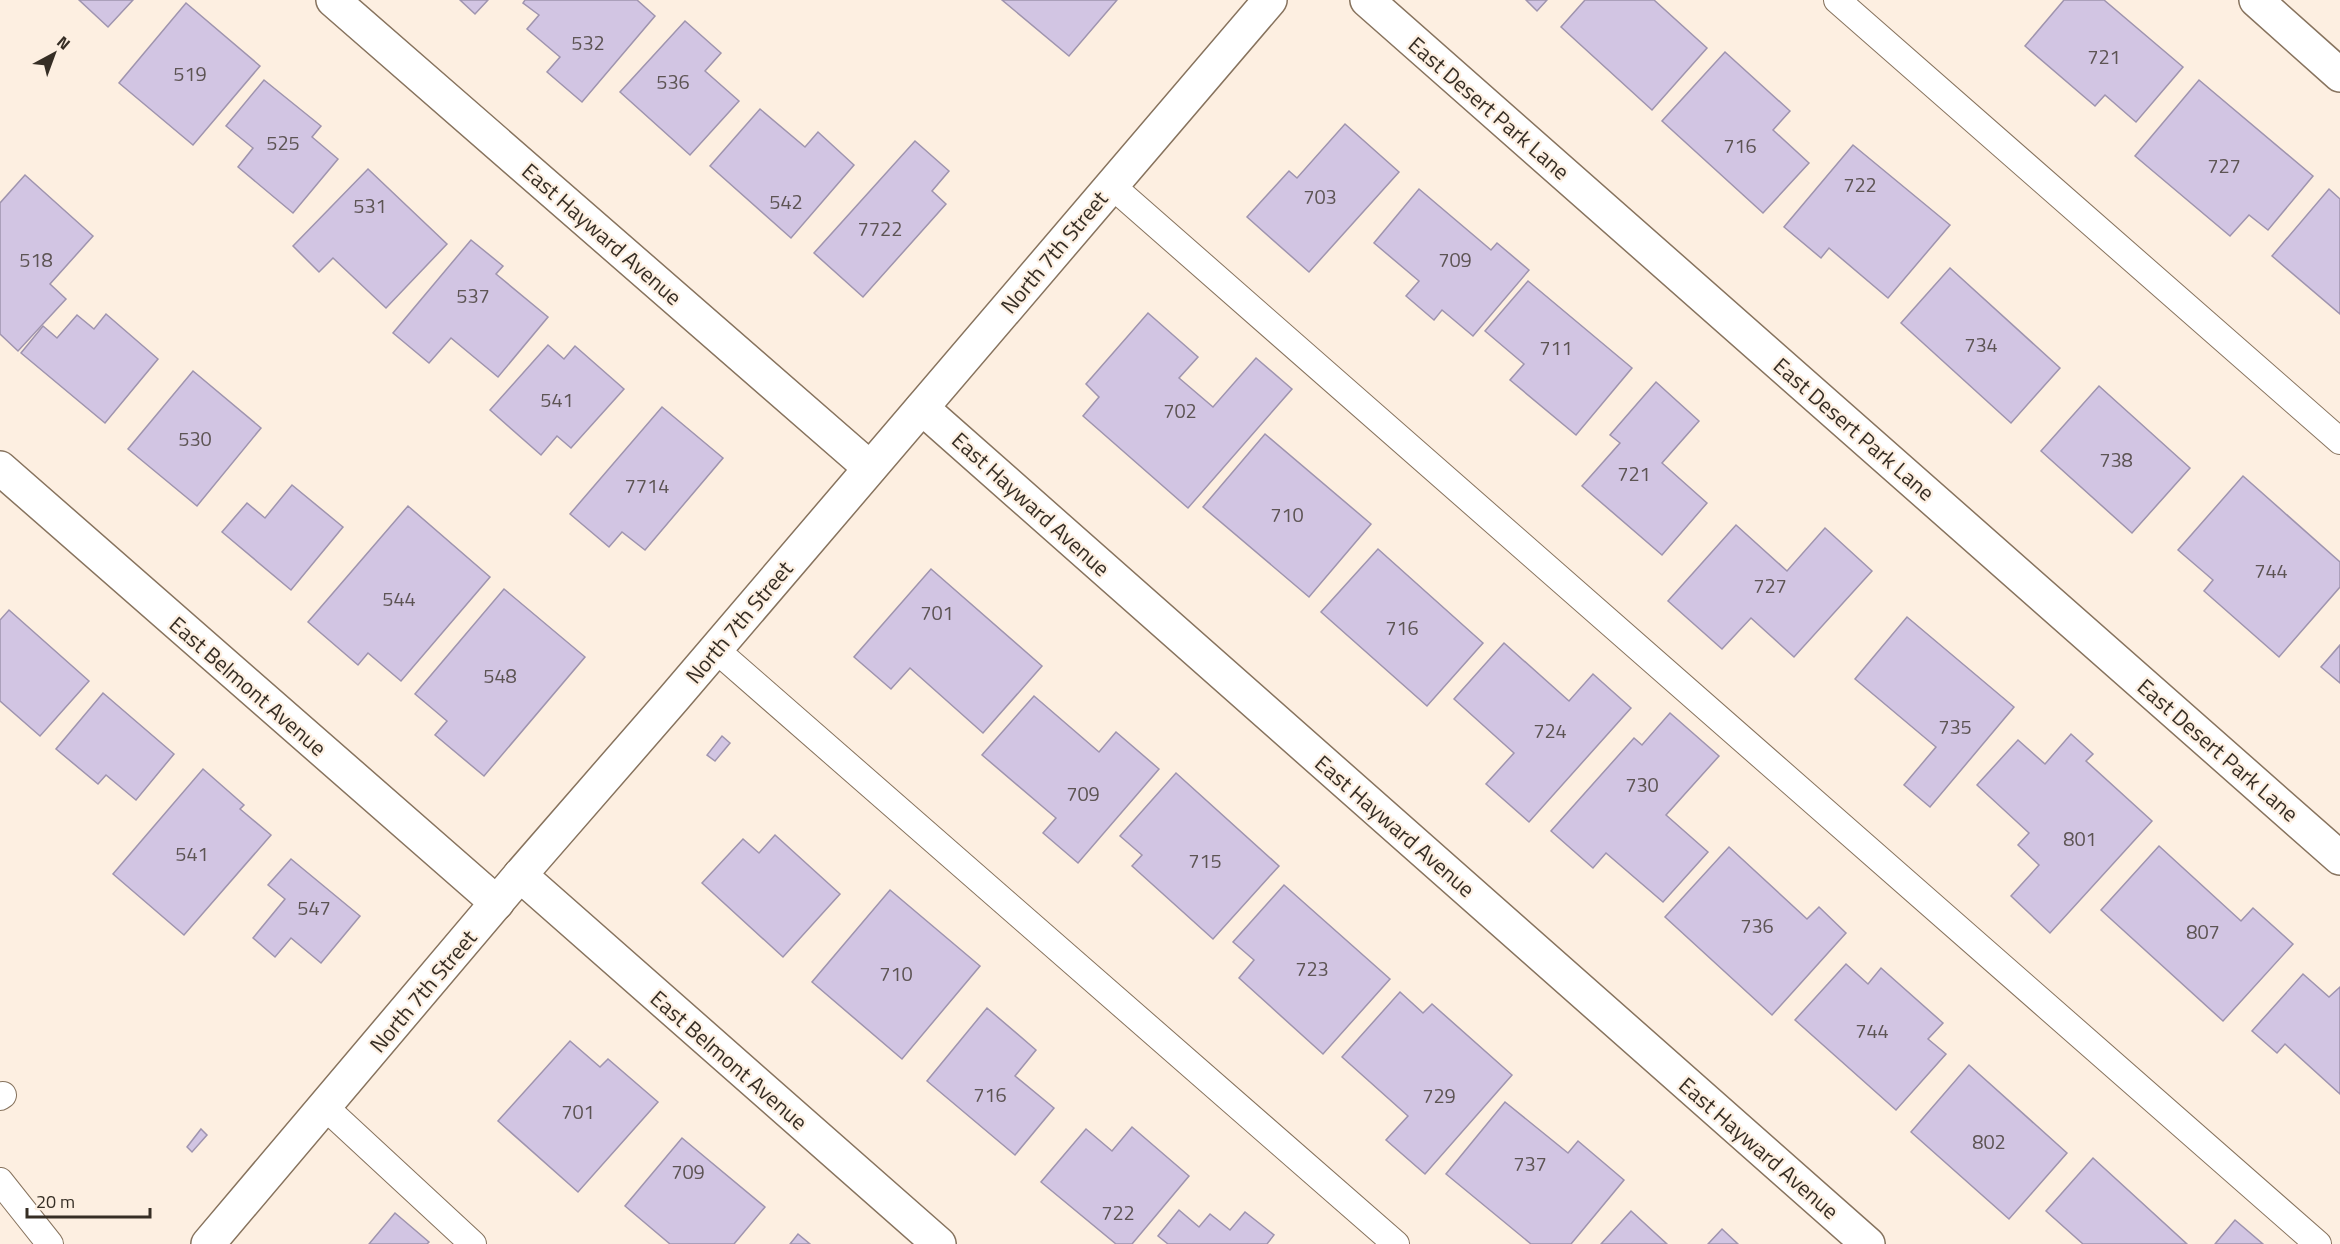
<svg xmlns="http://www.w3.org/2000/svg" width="2340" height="1244" viewBox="0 0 2340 1244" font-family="'Titillium Web',sans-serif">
	<rect width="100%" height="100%" fill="#fdefe1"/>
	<g fill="#d2c5e3" stroke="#9f94ae" stroke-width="1.5">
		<polygon points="79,0 133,0 108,27"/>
		<polygon points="460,0 488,0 475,14"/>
		<polygon points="525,0 637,0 655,16 582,102 547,72 560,57 527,29 539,15 523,3"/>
		<polygon points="1002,0 1117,0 1069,56"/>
		<polygon points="1526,0 1547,0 1537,11"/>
		<polygon points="1585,0 1654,0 1707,48 1652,110 1561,27"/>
		<polygon points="2064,0 2104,0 2183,67 2136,122 2105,95 2095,106 2025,46"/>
		<polygon points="186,3 260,66 193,145 119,83"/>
		<polygon points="685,21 721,53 705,71 739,101 690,155 620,92"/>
		<polygon points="1725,52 1790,111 1773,130 1809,163 1763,213 1662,121"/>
		<polygon points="264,80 321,126 312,137 338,159 293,213 238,167 253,148 226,126"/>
		<polygon points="2199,80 2313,176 2268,230 2249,215 2230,236 2135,156"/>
		<polygon points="760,109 805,147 818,132 854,165 791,238 710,166"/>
		<polygon points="1345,124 1399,172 1309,272 1247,217 1289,171 1297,178"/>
		<polygon points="915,141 949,171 932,191 946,204 863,297 814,253"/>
		<polygon points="1853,145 1950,225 1888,298 1829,248 1821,258 1784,227"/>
		<polygon points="368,169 447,244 386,308 333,258 319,272 293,246"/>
		<polygon points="25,175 93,236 50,284 66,299 18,351 0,334 0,203"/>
		<polygon points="1419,189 1491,250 1497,243 1529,270 1473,336 1442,310 1434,320 1406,296 1419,281 1374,243"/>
		<polygon points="2329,189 2340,199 2340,314 2272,256"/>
		<polygon points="471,240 503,266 496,274 548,317 498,377 451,338 429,363 393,333"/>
		<polygon points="1950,268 2060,368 2011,423 1901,323"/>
		<polygon points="1528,281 1632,368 1576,435 1510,380 1524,364 1485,331"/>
		<polygon points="1148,313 1198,357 1179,378 1213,407 1256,358 1292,389 1188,508 1083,416 1099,397 1086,384"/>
		<polygon points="106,314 158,359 105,423 21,353 43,326 57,338 77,315 94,329"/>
		<polygon points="548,345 564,359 575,346 624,389 571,448 557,436 541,455 490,410"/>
		<polygon points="193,371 261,428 197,506 128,449"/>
		<polygon points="1656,382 1699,421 1662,463 1707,503 1662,555 1582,486 1620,443 1610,435"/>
		<polygon points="2099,386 2190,468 2132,533 2041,451"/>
		<polygon points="662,407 723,458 645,550 622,532 609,547 570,514"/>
		<polygon points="1265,434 1371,524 1309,597 1203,507"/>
		<polygon points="2243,476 2340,562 2340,587 2279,657 2204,591 2213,580 2178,550"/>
		<polygon points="292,485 343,527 291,590 222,532 247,503 265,518"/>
		<polygon points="408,506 490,577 401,681 368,653 358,665 308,622"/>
		<polygon points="1736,525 1787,571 1825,528 1872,571 1794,657 1751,618 1722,649 1668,601"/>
		<polygon points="1378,549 1483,643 1427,706 1321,612"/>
		<polygon points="931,569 1042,666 983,733 910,668 891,689 854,657"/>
		<polygon points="504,589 585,657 484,776 435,735 447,721 415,694"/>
		<polygon points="9,610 89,681 40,736 0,701 0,620"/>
		<polygon points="1907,617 2014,707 1930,807 1904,785 1936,747 1855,679"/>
		<polygon points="1504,643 1569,701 1593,674 1631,708 1529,822 1486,784 1514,753 1454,699"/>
		<polygon points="2340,645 2340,683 2321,667"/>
		<polygon points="103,693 174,754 136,800 106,775 98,784 56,749"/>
		<polygon points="1034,696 1099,752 1116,732 1159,769 1078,863 1043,833 1056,818 982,755"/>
		<polygon points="1670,713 1719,756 1666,815 1708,852 1663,902 1606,853 1593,868 1551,831 1634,738 1642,745"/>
		<polygon points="2071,734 2093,754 2086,761 2152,821 2050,933 2011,896 2039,865 2018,845 2029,833 1977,785 2018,740 2045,764"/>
		<polygon points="722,736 730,743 715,761 707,755"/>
		<polygon points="203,769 244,805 240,809 271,835 184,935 113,874"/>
		<polygon points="1176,773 1279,866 1213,939 1132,866 1142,855 1120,836"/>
		<polygon points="775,835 840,894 783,957 702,883 743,839 759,853"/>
		<polygon points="2159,846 2241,921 2253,908 2293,944 2223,1021 2101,910"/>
		<polygon points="1729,847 1807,919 1819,907 1846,933 1772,1015 1665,917"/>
		<polygon points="291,859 360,916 321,963 291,938 275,957 253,938 285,899 268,885"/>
		<polygon points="1284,885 1390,979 1323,1054 1239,978 1254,960 1233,942"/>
		<polygon points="890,890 980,966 902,1059 812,982"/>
		<polygon points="1846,964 1868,984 1881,968 1943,1023 1928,1039 1946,1054 1896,1110 1795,1020"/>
		<polygon points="2303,974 2329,997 2340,987 2340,1094 2285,1044 2277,1053 2252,1031"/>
		<polygon points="1400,992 1423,1013 1432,1004 1512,1075 1425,1174 1386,1140 1408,1116 1342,1057"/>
		<polygon points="987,1008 1036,1050 1015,1076 1054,1108 1015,1155 927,1081"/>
		<polygon points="570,1041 600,1067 608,1059 658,1102 578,1192 498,1121"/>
		<polygon points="1969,1065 2067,1153 2009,1219 1911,1132"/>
		<polygon points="1505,1102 1568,1153 1578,1141 1624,1180 1571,1244 1531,1244 1446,1174"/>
		<polygon points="1132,1127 1189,1176 1132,1244 1116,1244 1041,1182 1086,1129 1112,1151"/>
		<polygon points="201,1129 207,1135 192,1152 187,1147"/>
		<polygon points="682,1138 765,1207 734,1244 670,1244 625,1206"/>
		<polygon points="2093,1158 2187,1244 2083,1244 2046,1211"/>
		<polygon points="1179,1210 1199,1227 1210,1214 1230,1230 1245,1212 1274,1235 1267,1244 1168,1244 1158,1236"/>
		<polygon points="1631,1211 1667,1244 1601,1244"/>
		<polygon points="395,1213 429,1242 427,1244 369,1244"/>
		<polygon points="2235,1220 2263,1244 2215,1244"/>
		<polygon points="1722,1229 1738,1244 1708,1244"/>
		<polygon points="798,1234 810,1244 790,1244"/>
	</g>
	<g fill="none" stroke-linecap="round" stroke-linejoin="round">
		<g stroke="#87735e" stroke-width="28">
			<g id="service">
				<polyline points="1837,0 2340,441"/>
				<polyline points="1111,185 2318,1244"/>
				<polyline points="715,649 1396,1244"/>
				<polyline points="0,1097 3,1095"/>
				<polyline points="325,1107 473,1244"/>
				<polyline points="0,1181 50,1244"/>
			</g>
		</g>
		<g stroke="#87735e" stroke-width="36">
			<g id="minor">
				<polyline points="333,0 870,468"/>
				<polyline points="1367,0 2340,858"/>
				<polyline points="2256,0 2340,75"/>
				<polyline points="922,408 1868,1244"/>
				<polyline points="0,468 497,903"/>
				<polyline points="520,875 939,1244"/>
			</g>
		</g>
		<g stroke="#87735e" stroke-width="36">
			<polyline id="primary" points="208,1244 520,875 674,698 1270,0"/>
		</g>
		<use href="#service" stroke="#fff" stroke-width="26"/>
		<use href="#minor" stroke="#fff" stroke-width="33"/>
		<use href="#primary" stroke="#fff" stroke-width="33"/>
	</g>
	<g text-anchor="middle" stroke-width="4.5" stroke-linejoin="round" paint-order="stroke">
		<g font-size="20" fill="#5d5454">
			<text x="588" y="50">532</text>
			<text x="2104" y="64">721</text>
			<text x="190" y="81">519</text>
			<text x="673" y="89">536</text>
			<text x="283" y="150">525</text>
			<text x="1740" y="153">716</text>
			<text x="2224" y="173">727</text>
			<text x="1860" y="192">722</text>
			<text x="1320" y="204">703</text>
			<text x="786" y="209">542</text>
			<text x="370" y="213">531</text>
			<text x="880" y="236">7722</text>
			<text x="36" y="267">518</text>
			<text x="1455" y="267">709</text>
			<text x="473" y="303">537</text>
			<text x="1981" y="352">734</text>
			<text x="1556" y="355">711</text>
			<text x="557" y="407">541</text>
			<text x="1180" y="418">702</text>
			<text x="195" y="446">530</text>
			<text x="2116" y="467">738</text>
			<text x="1634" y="481">721</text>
			<text x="647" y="493">7714</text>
			<text x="1287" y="522">710</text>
			<text x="2271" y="578">744</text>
			<text x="1770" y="593">727</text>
			<text x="399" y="606">544</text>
			<text x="937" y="620">701</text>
			<text x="1402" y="635">716</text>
			<text x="500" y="683">548</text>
			<text x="1955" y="734">735</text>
			<text x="1550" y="738">724</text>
			<text x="1642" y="792">730</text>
			<text x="1083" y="801">709</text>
			<text x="2080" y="846">801</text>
			<text x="192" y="861">541</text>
			<text x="1205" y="868">715</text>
			<text x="314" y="915">547</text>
			<text x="1757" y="933">736</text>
			<text x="2203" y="939">807</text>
			<text x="1312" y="976">723</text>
			<text x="896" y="981">710</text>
			<text x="1872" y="1038">744</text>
			<text x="990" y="1102">716</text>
			<text x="1439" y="1103">729</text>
			<text x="578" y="1119">701</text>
			<text x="1989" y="1149">802</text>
			<text x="1530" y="1171">737</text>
			<text x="688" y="1179">709</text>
			<text x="1118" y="1220">722</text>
		</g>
		<g font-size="22" fill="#362e25" stroke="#fdefe1">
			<text transform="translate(1489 108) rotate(41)" y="8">East Desert Park Lane</text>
			<text transform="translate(602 234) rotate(41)" y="8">East Hayward Avenue</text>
			<text transform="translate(1054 252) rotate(-50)" y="8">North 7th Street</text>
			<text transform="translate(1854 429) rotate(41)" y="8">East Desert Park Lane</text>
			<text transform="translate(1031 504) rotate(42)" y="8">East Hayward Avenue</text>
			<text transform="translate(739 622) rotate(-50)" y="8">North 7th Street</text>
			<text transform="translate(248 686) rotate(41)" y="8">East Belmont Avenue</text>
			<text transform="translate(2218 750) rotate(41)" y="8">East Desert Park Lane</text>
			<text transform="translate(1395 826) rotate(41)" y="8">East Hayward Avenue</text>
			<text transform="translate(423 991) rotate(-50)" y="8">North 7th Street</text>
			<text transform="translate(729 1060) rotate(41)" y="8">East Belmont Avenue</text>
			<text transform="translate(1759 1148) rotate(41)" y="8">East Hayward Avenue</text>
		</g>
	</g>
	<g transform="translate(54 54) rotate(41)" stroke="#fdefe1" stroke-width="4.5" paint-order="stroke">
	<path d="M0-4.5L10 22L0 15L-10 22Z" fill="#362e25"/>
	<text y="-9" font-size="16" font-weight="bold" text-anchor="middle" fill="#362e25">N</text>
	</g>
	<path d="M27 1208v9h123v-9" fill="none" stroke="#362e25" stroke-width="3"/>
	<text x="36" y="1208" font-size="18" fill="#362e25" stroke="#fdefe1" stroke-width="4.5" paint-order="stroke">20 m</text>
</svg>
